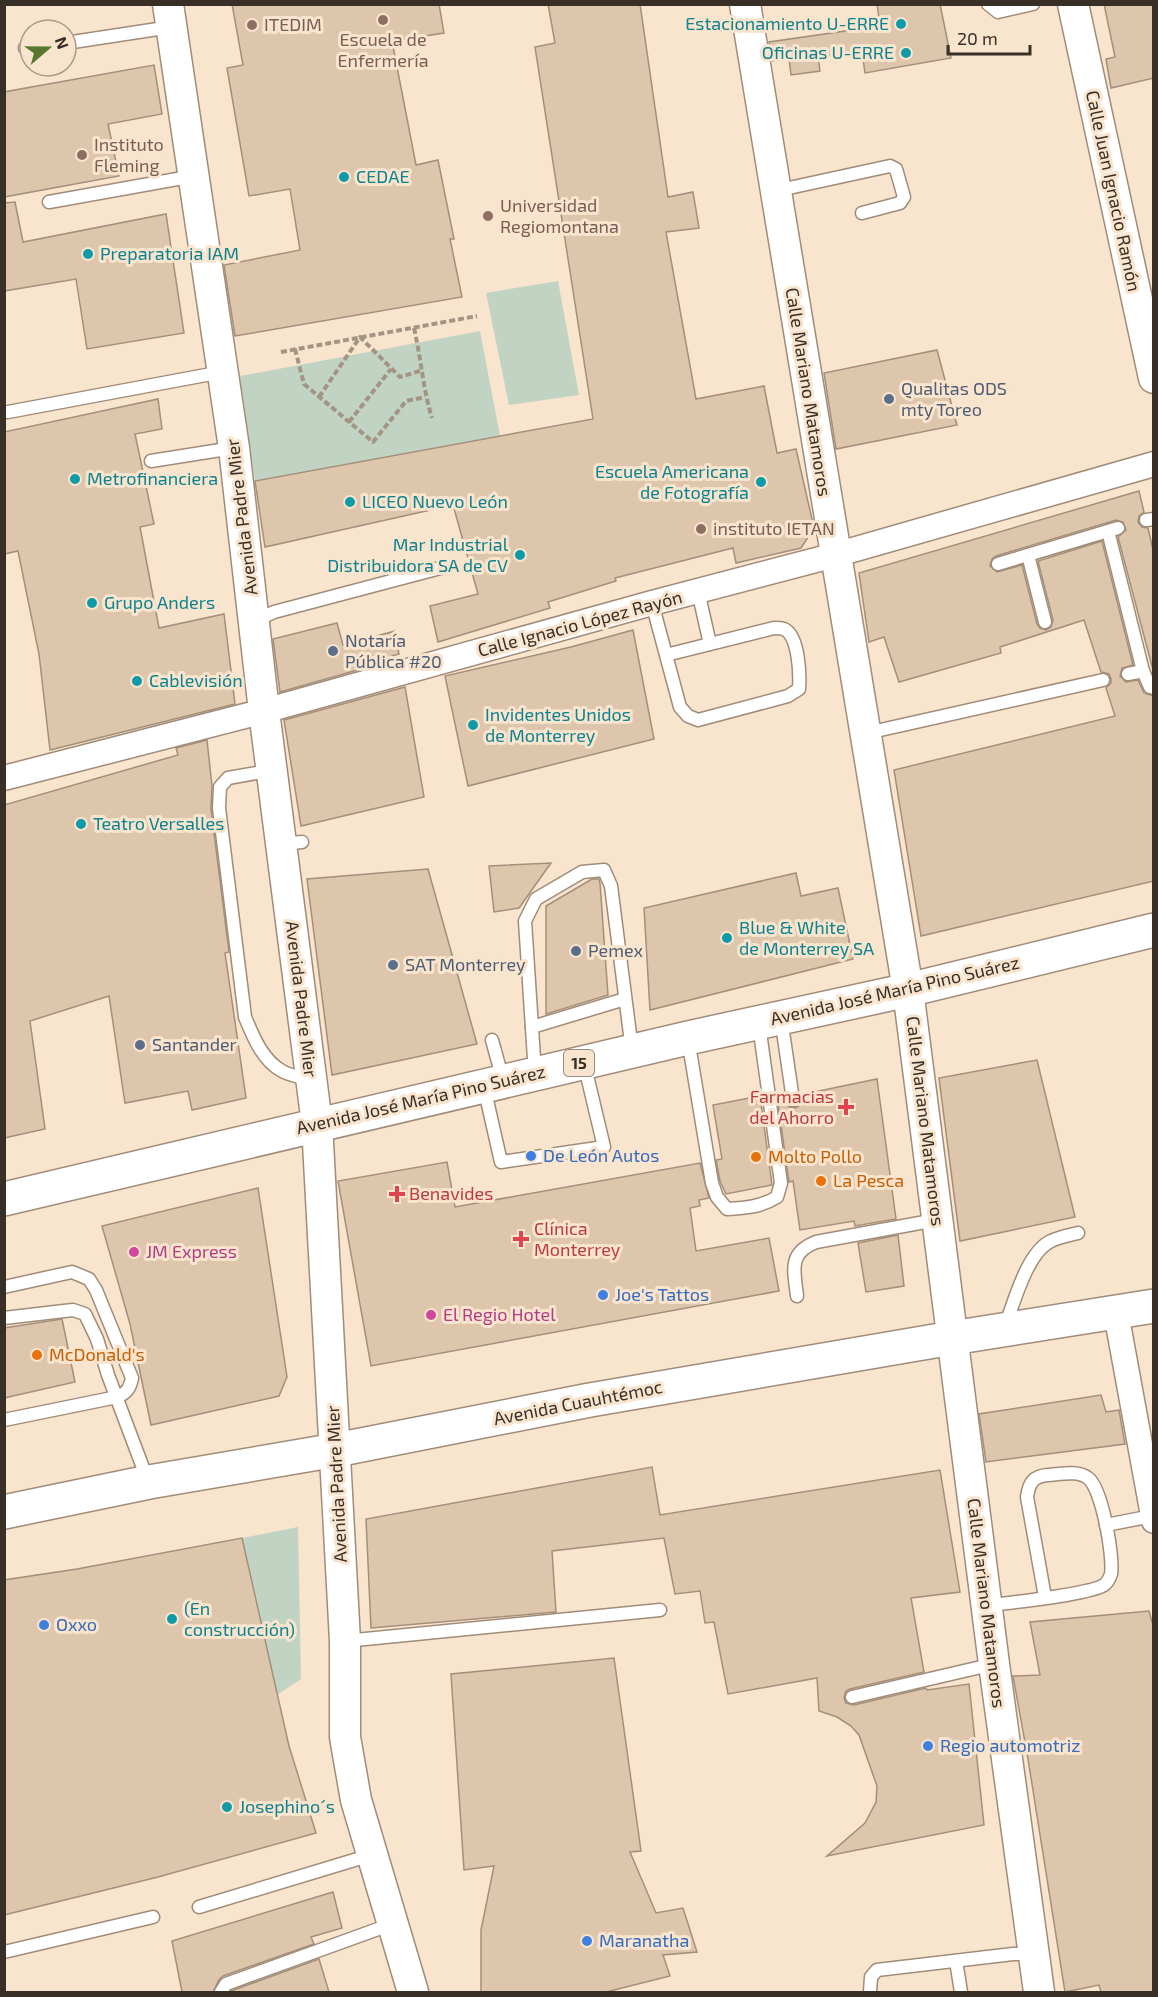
<svg xmlns="http://www.w3.org/2000/svg" width="1158" height="1997" viewBox="0 0 1158 1997" font-family="'Exo 2',sans-serif">
	<rect width="100%" height="100%" fill="#f9e4ce"/>
	<g fill="#c1d3c3">
		<polygon points="558,281 579,395 509,405 486,293"/>
		<polygon points="480,331 500,436 255,481 240,376"/>
		<polygon points="298,1527 301,1679 277,1695 242,1538"/>
	</g>
	<g fill="#dec6ad" stroke="#a38f7b" stroke-width="1.5">
		<polygon points="232,4 439,4 444,33 392,41 416,165 438,160 454,239 450,239 462,297 235,336 224,265 300,250 290,189 249,196 227,68 243,65"/>
		<polygon points="548,4 640,4 668,197 693,192 699,228 666,232 696,399 764,386 777,453 796,449 814,528 801,548 736,563 733,548 615,578 616,581 548,602 550,608 438,642 430,606 478,594 453,505 265,547 255,481 593,419 535,47 555,43"/>
		<polygon points="877,4 940,4 951,58 865,73 862,52 818,56 820,71 791,75 789,59 772,61 769,42 880,26"/>
		<polygon points="1104,4 1154,4 1154,78 1111,88 1106,59 1115,57"/>
		<polygon points="154,65 162,114 108,124 119,176 4,197 4,92"/>
		<polygon points="15,202 23,242 166,214 184,333 87,349 76,279 4,291 4,203"/>
		<polygon points="937,350 957,425 836,449 824,373"/>
		<polygon points="158,399 162,429 135,434 154,524 140,527 159,628 224,614 235,704 50,750 39,654 18,551 4,554 4,432"/>
		<polygon points="1139,491 1144,512 1139,516 1138,522 1142,527 1148,528 1154,554 1154,674 1118,537 1126,530 1123,522 1116,520 996,556 992,559 990,566 997,572 1022,565 1037,624 1040,628 1046,630 1051,627 1053,620 1038,561 1102,541 1133,665 1122,668 1120,676 1126,682 1138,680 1144,693 1154,696 1154,881 921,936 894,770 1115,716 1106,688 1111,683 1111,679 1109,674 1101,672 1084,620 1000,647 1001,653 899,682 884,637 869,642 859,573"/>
		<polygon points="337,623 343,645 395,631 399,654 392,656 393,660 280,692 273,639"/>
		<polygon points="633,630 654,739 468,786 445,676 571,647"/>
		<polygon points="405,687 424,797 301,826 284,720"/>
		<polygon points="207,740 212,786 211,809 229,952 225,953 246,1098 192,1110 188,1091 125,1103 109,996 30,1021 45,1129 4,1138 4,805 178,755 176,748"/>
		<polygon points="551,863 519,908 494,912 489,866"/>
		<polygon points="428,869 477,1044 332,1075 307,879"/>
		<polygon points="796,873 801,896 838,888 853,959 650,1010 644,908"/>
		<polygon points="592,879 599,879 600,883 608,995 546,1014 546,906"/>
		<polygon points="1037,1060 1075,1217 960,1241 939,1078"/>
		<polygon points="877,1079 896,1219 855,1226 854,1221 800,1230 793,1181 789,1182 778,1104 786,1103 789,1107 795,1108 799,1106 801,1100 810,1099 809,1093"/>
		<polygon points="760,1096 772,1185 726,1194 720,1181 716,1160 722,1159 713,1105"/>
		<polygon points="447,1162 455,1207 700,1163 709,1198 699,1200 700,1206 690,1208 696,1251 769,1238 779,1291 371,1366 338,1181"/>
		<polygon points="258,1188 287,1377 279,1396 151,1425 130,1324 102,1226"/>
		<polygon points="898,1235 904,1286 866,1292 858,1243"/>
		<polygon points="62,1319 75,1382 4,1398 4,1328"/>
		<polygon points="1101,1395 1106,1412 1119,1410 1125,1444 986,1462 979,1414"/>
		<polygon points="652,1467 660,1515 940,1470 960,1592 911,1598 924,1672 850,1689 846,1691 844,1698 846,1703 854,1705 926,1688 927,1690 969,1684 984,1825 827,1856 865,1823 876,1802 877,1786 859,1735 851,1726 837,1717 819,1711 817,1678 728,1694 714,1622 705,1623 700,1591 675,1594 664,1538 552,1551 556,1612 371,1628 366,1519"/>
		<polygon points="242,1538 289,1746 316,1833 158,1877 4,1915 4,1580 77,1569"/>
		<polygon points="1149,1611 1154,1629 1154,1992 1101,1992 1099,1985 1065,1992 1028,1759 1013,1676 1040,1675 1030,1622"/>
		<polygon points="614,1658 641,1851 630,1852 656,1913 683,1908 697,1952 663,1955 670,1976 606,1992 481,1992 481,1930 494,1866 464,1870 451,1674"/>
		<polygon points="333,1892 342,1928 311,1937 314,1944 223,1976 219,1980 213,1992 182,1992 172,1941"/>
		<polygon points="319,1959 329,1992 230,1992 231,1991"/>
	</g>
	<g fill="none" stroke-linecap="round" stroke-linejoin="round">
		<g stroke="#a08c78" stroke-width="15">
			<g id="service">
				<polyline points="988,4 998,12 1033,4"/>
				<polyline points="66,43 171,27"/>
				<polyline points="25,48 30,48"/>
				<polyline points="775,191 890,166 896,169 904,197 900,203 862,213"/>
				<polyline points="49,202 194,176"/>
				<polyline points="8,412 222,372"/>
				<polyline points="151,461 233,448"/>
				<polyline points="1146,520 1154,519"/>
				<polyline points="1118,528 1108,531 1143,671 1150,687 1154,688"/>
				<polyline points="1028,555 1045,622"/>
				<polyline points="998,564 1108,531"/>
				<polyline points="698,591 710,644"/>
				<path d="M 652,603 L 680,707 L 688,716 L 698,720 L 788,696 L 799,689 C 800,674 799,636 784,629 C 781,628 777,628 774,628 L 666,655"/>
				<polyline points="254,621 274,612 448,566"/>
				<polyline points="1128,674 1143,671"/>
				<polyline points="867,733 1103,680"/>
				<path d="M 273,770 L 228,778 L 220,787 L 219,808 L 245,1017 C 253,1036 262,1060 282,1071 C 290,1076 301,1077 310,1079"/>
				<polyline points="282,844 302,842"/>
				<polyline points="781,1018 793,1100"/>
				<polyline points="532,1027 625,999"/>
				<path d="M 688,1039 L 712,1183 L 717,1197 L 727,1209 C 745,1208 761,1207 777,1197 L 781,1183 L 759,1025"/>
				<polyline points="492,1040 503,1080"/>
				<polyline points="535,1074 525,921 536,899 582,872 604,870 611,886 632,1050"/>
				<polyline points="484,1087 501,1162 604,1147 584,1063"/>
				<path d="M 4,1287 L 72,1272 L 89,1279 L 96,1290 L 132,1378 C 130,1388 127,1393 117,1397 L 4,1420"/>
				<path d="M 797,1296 C 794,1270 788,1253 816,1242 L 936,1220"/>
				<polyline points="4,1318 64,1311 73,1310 85,1314 97,1339 108,1375 148,1481"/>
				<path d="M 1005,1326 C 1014,1303 1027,1252 1051,1241 C 1059,1237 1070,1235 1078,1233"/>
				<polyline points="1106,1525 1152,1516"/>
				<path d="M 987,1606 C 1010,1602 1088,1595 1104,1585 C 1108,1582 1110,1577 1111,1574 C 1114,1557 1102,1488 1088,1478 C 1078,1470 1061,1474 1048,1475 C 1033,1476 1029,1483 1027,1497 L 1045,1597"/>
				<polyline points="345,1641 660,1610"/>
				<polyline points="852,1697 994,1664"/>
				<polyline points="199,1907 371,1855"/>
				<polyline points="4,1952 153,1917"/>
				<polyline points="956,1961 961,1992"/>
				<polyline points="221,1992 226,1984 392,1924"/>
				<polyline points="870,1992 871,1977 877,1970 1013,1954 1033,1954"/>
			</g>
		</g>
		<g stroke="#a08c78" stroke-width="27">
			<g id="minor">
				<polyline points="4,778 264,711 652,603 835,555 1154,464"/>
				<polyline points="1116,1313 1154,1521"/>
			</g>
		</g>
		<g stroke="#a08c78" stroke-width="33">
			<g id="tertiary">
				<polyline points="168,4 234,448 264,711 317,1124 345,1641 345,1737 356,1800 413,1992"/>
				<polyline points="745,4 908,990 994,1664 1039,1992"/>
				<polyline points="1073,4 1154,378"/>
			</g>
		</g>
		<g stroke="#a08c78" stroke-width="36">
			<g id="trunk">
				<polyline points="4,1199 688,1038 908,990 1154,930"/>
				<polyline points="4,1512 149,1482 336,1450 590,1400 952,1338 1154,1306"/>
			</g>
		</g>
		<g stroke="#a39484" stroke-width="4" stroke-dasharray="6 3" stroke-linecap="butt">
			<path d="M 414,328 C 421,358 423,389 432,418"/>
			<polyline points="295,349 304,384 373,442 406,401 425,397"/>
			<polyline points="281,352 477,316"/>
			<polyline points="319,397 360,337 400,377 423,370"/>
			<polyline points="349,422 391,369"/>
		</g>
		<use href="#service" stroke="#fff" stroke-width="12"/>
		<use href="#minor" stroke="#fff" stroke-width="24"/>
		<use href="#tertiary" stroke="#fff" stroke-width="30"/>
		<use href="#trunk" stroke="#fff" stroke-width="33"/>
	</g>
	<g fill="#8d6e63" stroke="#f9e4ce" stroke-width="2">
		<circle cx="383" cy="20" r="6"/>
		<circle cx="252" cy="25" r="6"/>
		<circle cx="82" cy="155" r="6"/>
		<circle cx="488" cy="216" r="6"/>
		<circle cx="701" cy="529" r="6"/>
	</g>
	<g fill="#0f9aa8" stroke="#f9e4ce" stroke-width="2">
		<circle cx="901" cy="24" r="6"/>
		<circle cx="906" cy="53" r="6"/>
		<circle cx="344" cy="177" r="6"/>
		<circle cx="88" cy="254" r="6"/>
		<circle cx="75" cy="479" r="6"/>
		<circle cx="761" cy="482" r="6"/>
		<circle cx="350" cy="502" r="6"/>
		<circle cx="520" cy="555" r="6"/>
		<circle cx="92" cy="603" r="6"/>
		<circle cx="137" cy="681" r="6"/>
		<circle cx="473" cy="725" r="6"/>
		<circle cx="81" cy="824" r="6"/>
		<circle cx="727" cy="938" r="6"/>
		<circle cx="172" cy="1619" r="6"/>
		<circle cx="227" cy="1807" r="6"/>
	</g>
	<g fill="#5c6f8a" stroke="#f9e4ce" stroke-width="2">
		<circle cx="889" cy="399" r="6"/>
		<circle cx="333" cy="651" r="6"/>
		<circle cx="576" cy="951" r="6"/>
		<circle cx="393" cy="965" r="6"/>
		<circle cx="140" cy="1045" r="6"/>
	</g>
	<g fill="#e0444e" stroke="#f9e4ce" stroke-width="2">
		<path d="M843 1098h6v6h6v6h-6v6h-6v-6h-6v-6h6z"/>
		<path d="M394 1185h6v6h6v6h-6v6h-6v-6h-6v-6h6z"/>
		<path d="M518 1230h6v6h6v6h-6v6h-6v-6h-6v-6h6z"/>
	</g>
	<g fill="#3f7fe0" stroke="#f9e4ce" stroke-width="2">
		<circle cx="531" cy="1156" r="6"/>
		<circle cx="603" cy="1295" r="6"/>
		<circle cx="44" cy="1625" r="6"/>
		<circle cx="928" cy="1746" r="6"/>
		<circle cx="587" cy="1941" r="6"/>
	</g>
	<g fill="#e8710a" stroke="#f9e4ce" stroke-width="2">
		<circle cx="756" cy="1157" r="6"/>
		<circle cx="821" cy="1181" r="6"/>
		<circle cx="37" cy="1355" r="6"/>
	</g>
	<g fill="#d1479c" stroke="#f9e4ce" stroke-width="2">
		<circle cx="134" cy="1252" r="6"/>
		<circle cx="431" cy="1315" r="6"/>
	</g>
	<g text-anchor="middle" stroke-width="6" stroke-linejoin="round" paint-order="stroke">
		<rect fill="#f9e4ce" stroke="#726659" stroke-width="1.5" x="564" y="1050" width="30" height="26" rx="4.5"/>
		<g font-size="16" font-weight="bold" fill="#383027">
			<text x="579" y="1069">15</text>
		</g>
		<g font-size="18" fill="#0d838f" stroke="#f9e4ce" text-anchor="start">
			<text x="889" y="30" text-anchor="end">Estacionamiento U-ERRE</text>
			<text x="894" y="59" text-anchor="end">Oficinas U-ERRE</text>
			<text x="356" y="183">CEDAE</text>
			<text x="100" y="260">Preparatoria IAM</text>
			<text x="749" y="478" text-anchor="end">Escuela Americana<tspan x="749" dy="21">de Fotografía</tspan></text>
			<text x="87" y="485">Metrofinanciera</text>
			<text x="362" y="508">LICEO Nuevo León</text>
			<text x="508" y="551" text-anchor="end">Mar Industrial<tspan x="508" dy="21">Distribuidora SA de CV</tspan></text>
			<text x="104" y="609">Grupo Anders</text>
			<text x="149" y="687">Cablevisión</text>
			<text x="485" y="721">Invidentes Unidos<tspan x="485" dy="21">de Monterrey</tspan></text>
			<text x="93" y="830">Teatro Versalles</text>
			<text x="739" y="934">Blue &amp; White<tspan x="739" dy="21">de Monterrey SA</tspan></text>
			<text x="184" y="1615">(En<tspan x="184" dy="21">construcción)</tspan></text>
			<text x="239" y="1813">Josephino´s</text>
		</g>
		<g font-size="18" fill="#785e54" stroke="#f9e4ce" text-anchor="start">
			<text x="264" y="31">ITEDIM</text>
			<text x="383" y="46" text-anchor="middle">Escuela de<tspan x="383" dy="21">Enfermería</tspan></text>
			<text x="94" y="151">Instituto<tspan x="94" dy="21">Fleming</tspan></text>
			<text x="500" y="212">Universidad<tspan x="500" dy="21">Regiomontana</tspan></text>
			<text x="713" y="535">instituto IETAN</text>
		</g>
		<g font-size="18" fill="#383027" stroke="#f9e4ce">
			<text transform="translate(1113 191) rotate(78)" y="6">Calle Juan Ignacio Ramón</text>
			<text transform="translate(808 392) rotate(81)" y="6">Calle Mariano Matamoros</text>
			<text transform="translate(242 517) rotate(-97)" y="6">Avenida Padre Mier</text>
			<text transform="translate(580 624) rotate(-15)" y="6">Calle Ignacio López Rayón</text>
			<text transform="translate(895 991) rotate(-13)" y="6">Avenida José María Pino Suárez</text>
			<text transform="translate(301 999) rotate(83)" y="6">Avenida Padre Mier</text>
			<text transform="translate(421 1100) rotate(-13)" y="6">Avenida José María Pino Suárez</text>
			<text transform="translate(925 1121) rotate(83)" y="6">Calle Mariano Matamoros</text>
			<text transform="translate(578 1403) rotate(-11)" y="6">Avenida Cuauhtémoc</text>
			<text transform="translate(337 1484) rotate(-93)" y="6">Avenida Padre Mier</text>
			<text transform="translate(986 1603) rotate(83)" y="6">Calle Mariano Matamoros</text>
		</g>
		<g font-size="18" fill="#4e5e75" stroke="#f9e4ce" text-anchor="start">
			<text x="901" y="395">Qualitas ODS<tspan x="901" dy="21">mty Toreo</tspan></text>
			<text x="345" y="647">Notaría<tspan x="345" dy="21">Pública #20</tspan></text>
			<text x="588" y="957">Pemex</text>
			<text x="405" y="971">SAT Monterrey</text>
			<text x="152" y="1051">Santander</text>
		</g>
		<g font-size="18" fill="#be3a42" stroke="#f9e4ce" text-anchor="start">
			<text x="834" y="1103" text-anchor="end">Farmacias<tspan x="834" dy="21">del Ahorro</tspan></text>
			<text x="409" y="1200">Benavides</text>
			<text x="534" y="1235">Clínica<tspan x="534" dy="21">Monterrey</tspan></text>
		</g>
		<g font-size="18" fill="#366cbe" stroke="#f9e4ce" text-anchor="start">
			<text x="543" y="1162">De León Autos</text>
			<text x="615" y="1301">Joe's Tattos</text>
			<text x="56" y="1631">Oxxo</text>
			<text x="940" y="1752">Regio automotriz</text>
			<text x="599" y="1947">Maranatha</text>
		</g>
		<g font-size="18" fill="#c56008" stroke="#f9e4ce" text-anchor="start">
			<text x="768" y="1163">Molto Pollo</text>
			<text x="833" y="1187">La Pesca</text>
			<text x="49" y="1361">McDonald's</text>
		</g>
		<g font-size="18" fill="#b23c85" stroke="#f9e4ce" text-anchor="start">
			<text x="146" y="1258">JM Express</text>
			<text x="443" y="1321">El Regio Hotel</text>
		</g>
	</g>
	<rect width="1158" height="1997" fill="none" stroke="#383027" stroke-width="12"/>
	<g transform="translate(48 48) rotate(70)"><circle r="28" fill="#f9e4ce" stroke="#ac9c8b" stroke-width="1.5"/>
	<path d="M0-4.5L10 22L0 15L-10 22Z" fill="#58782f"/>
	<text y="-9" font-size="16" font-weight="bold" text-anchor="middle" fill="#383027">N</text>
	</g>
	<path d="M948 45v9h82v-9" fill="none" stroke="#383027" stroke-width="3"/>
	<text x="957" y="45" font-size="18" fill="#383027" stroke="#f9e4ce" stroke-width="4.5" paint-order="stroke">20 m</text>
</svg>
